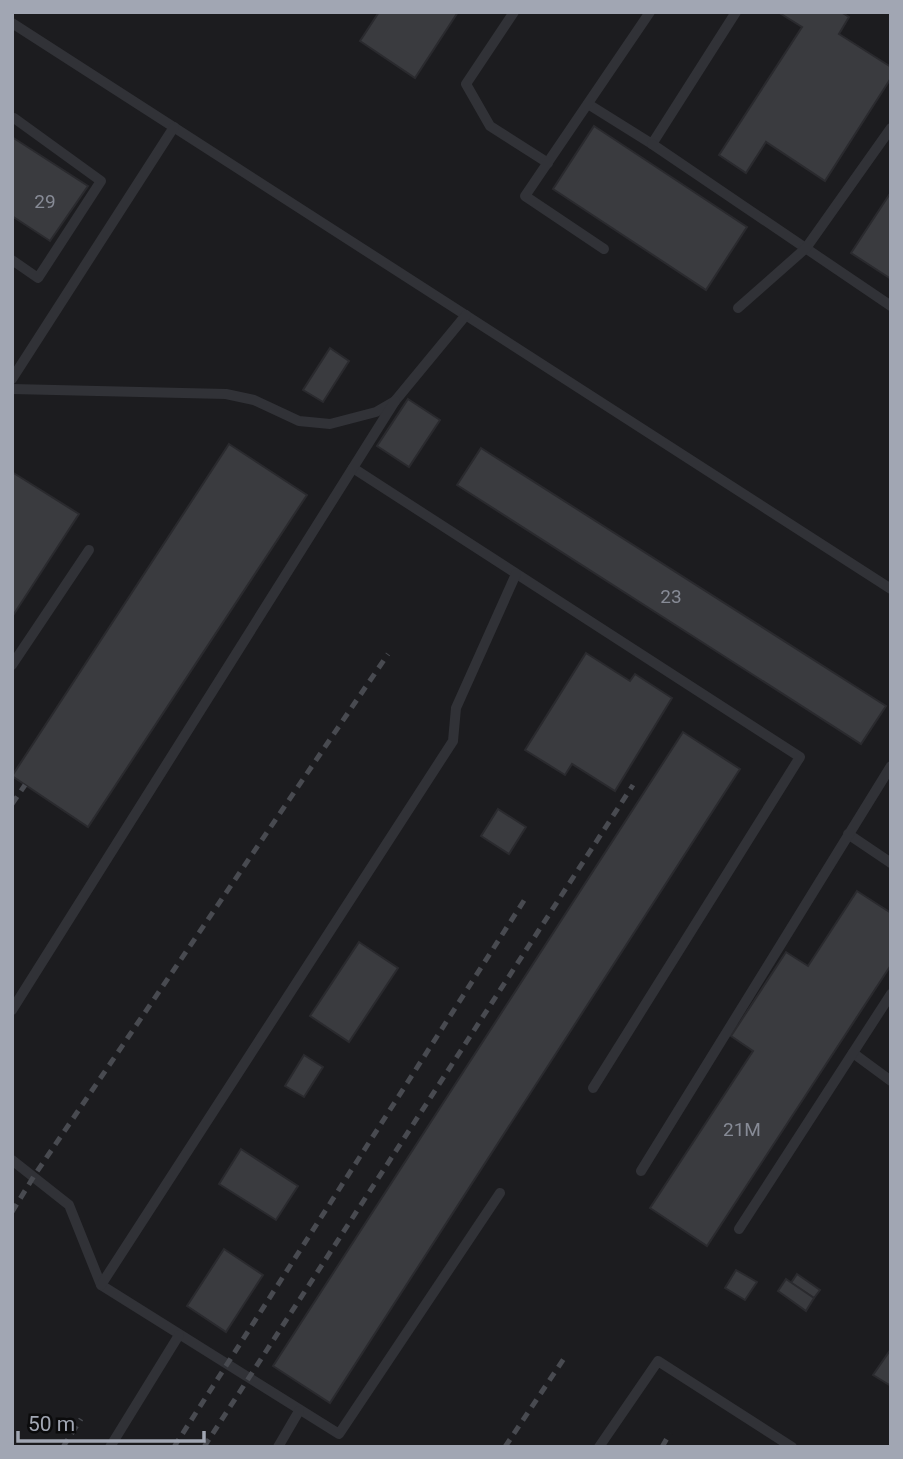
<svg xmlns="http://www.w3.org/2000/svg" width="903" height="1459" viewBox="0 0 903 1459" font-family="Roboto,sans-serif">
	<rect width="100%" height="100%" fill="#101012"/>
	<rect fill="#1c1c1f" x="12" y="12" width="879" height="1435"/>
	<g fill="#3a3b3f" stroke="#2a2a2e" stroke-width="2">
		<polygon points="379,12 458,12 415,78 360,41"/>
		<polygon points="778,12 841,12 849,17 839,34 891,67 891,78 825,181 766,142 746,173 719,155 802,27"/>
		<polygon points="594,126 747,227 706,290 553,189"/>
		<polygon points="12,137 88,186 50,241 12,216"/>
		<polygon points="891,192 891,279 851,253"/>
		<polygon points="330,348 349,361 323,402 303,390"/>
		<polygon points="408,399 440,420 409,467 377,446"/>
		<polygon points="229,444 307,495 88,827 12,776"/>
		<polygon points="481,448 886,706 861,744 457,485"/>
		<polygon points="12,472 79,514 12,617"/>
		<polygon points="586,653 630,681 635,674 672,698 615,791 572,764 565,775 525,750"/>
		<polygon points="683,732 740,769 330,1403 273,1366"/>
		<polygon points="498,809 526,827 509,854 481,836"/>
		<polygon points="857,891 891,913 891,965 707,1246 650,1208 753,1051 731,1036 786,952 808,966"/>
		<polygon points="359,942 398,968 349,1042 310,1016"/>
		<polygon points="304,1055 323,1067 304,1097 285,1086"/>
		<polygon points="241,1149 298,1186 276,1220 219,1184"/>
		<polygon points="224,1249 263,1275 226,1332 187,1306"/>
		<polygon points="736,1270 757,1282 745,1300 725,1288"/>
		<polygon points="797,1274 820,1290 814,1298 791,1283"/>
		<polygon points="786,1279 814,1298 806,1311 778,1291"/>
		<polygon points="891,1349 891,1386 873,1375"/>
	</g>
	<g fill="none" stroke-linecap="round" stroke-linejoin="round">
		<g stroke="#313237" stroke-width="10">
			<polyline points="514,12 466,84 490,126 548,163"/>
			<polyline points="12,23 891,589"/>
			<polyline points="588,104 652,144 736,12"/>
			<polyline points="652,144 891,306"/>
			<polyline points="604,249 525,196 650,12"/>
			<polyline points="12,260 38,278 101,181 14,118"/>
			<polyline points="738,308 806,248 891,128"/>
			<polyline points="12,379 174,127"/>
			<polyline points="12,389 226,394 254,400 299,421 330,424 376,412 395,401 466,315"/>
			<polyline points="353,468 800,757 593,1088"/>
			<polyline points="12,665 89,550"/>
			<polyline points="848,834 891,863"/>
			<polyline points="12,1010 395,401"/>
			<polyline points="853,1053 891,1081"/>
			<polyline points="12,1160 69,1205 101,1285 339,1434 500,1193"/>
			<polyline points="641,1171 891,766"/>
			<polyline points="739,1229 891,994"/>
			<polyline points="101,1285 453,741 456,708 516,574"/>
			<polyline points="110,1447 179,1335"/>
			<polyline points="278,1447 299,1411"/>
			<polyline points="599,1447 658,1361 792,1447"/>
		</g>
		<g stroke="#484a50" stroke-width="5" stroke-dasharray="9 7" stroke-linecap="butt">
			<polyline points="12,804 25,785"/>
			<polyline points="12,1212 34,1176 388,654"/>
			<polyline points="63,1447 81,1419"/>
			<polyline points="174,1447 525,899"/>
			<polyline points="204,1447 633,785"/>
			<polyline points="505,1447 567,1354"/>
			<polyline points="662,1447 670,1433"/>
		</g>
	</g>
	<g text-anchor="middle" stroke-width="6" stroke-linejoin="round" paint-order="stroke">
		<g font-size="19" fill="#878b96">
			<text x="45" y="208">29</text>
			<text x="671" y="603">23</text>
			<text x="742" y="1136">21М</text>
		</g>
	</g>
	<rect width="903" height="1459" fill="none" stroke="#a1a6b3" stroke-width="28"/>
	<path d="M18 1431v10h186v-10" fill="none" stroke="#a1a6b3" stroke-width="3.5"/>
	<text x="28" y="1431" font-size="21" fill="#a1a6b3" stroke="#0b0b0c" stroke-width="5" paint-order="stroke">50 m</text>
</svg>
